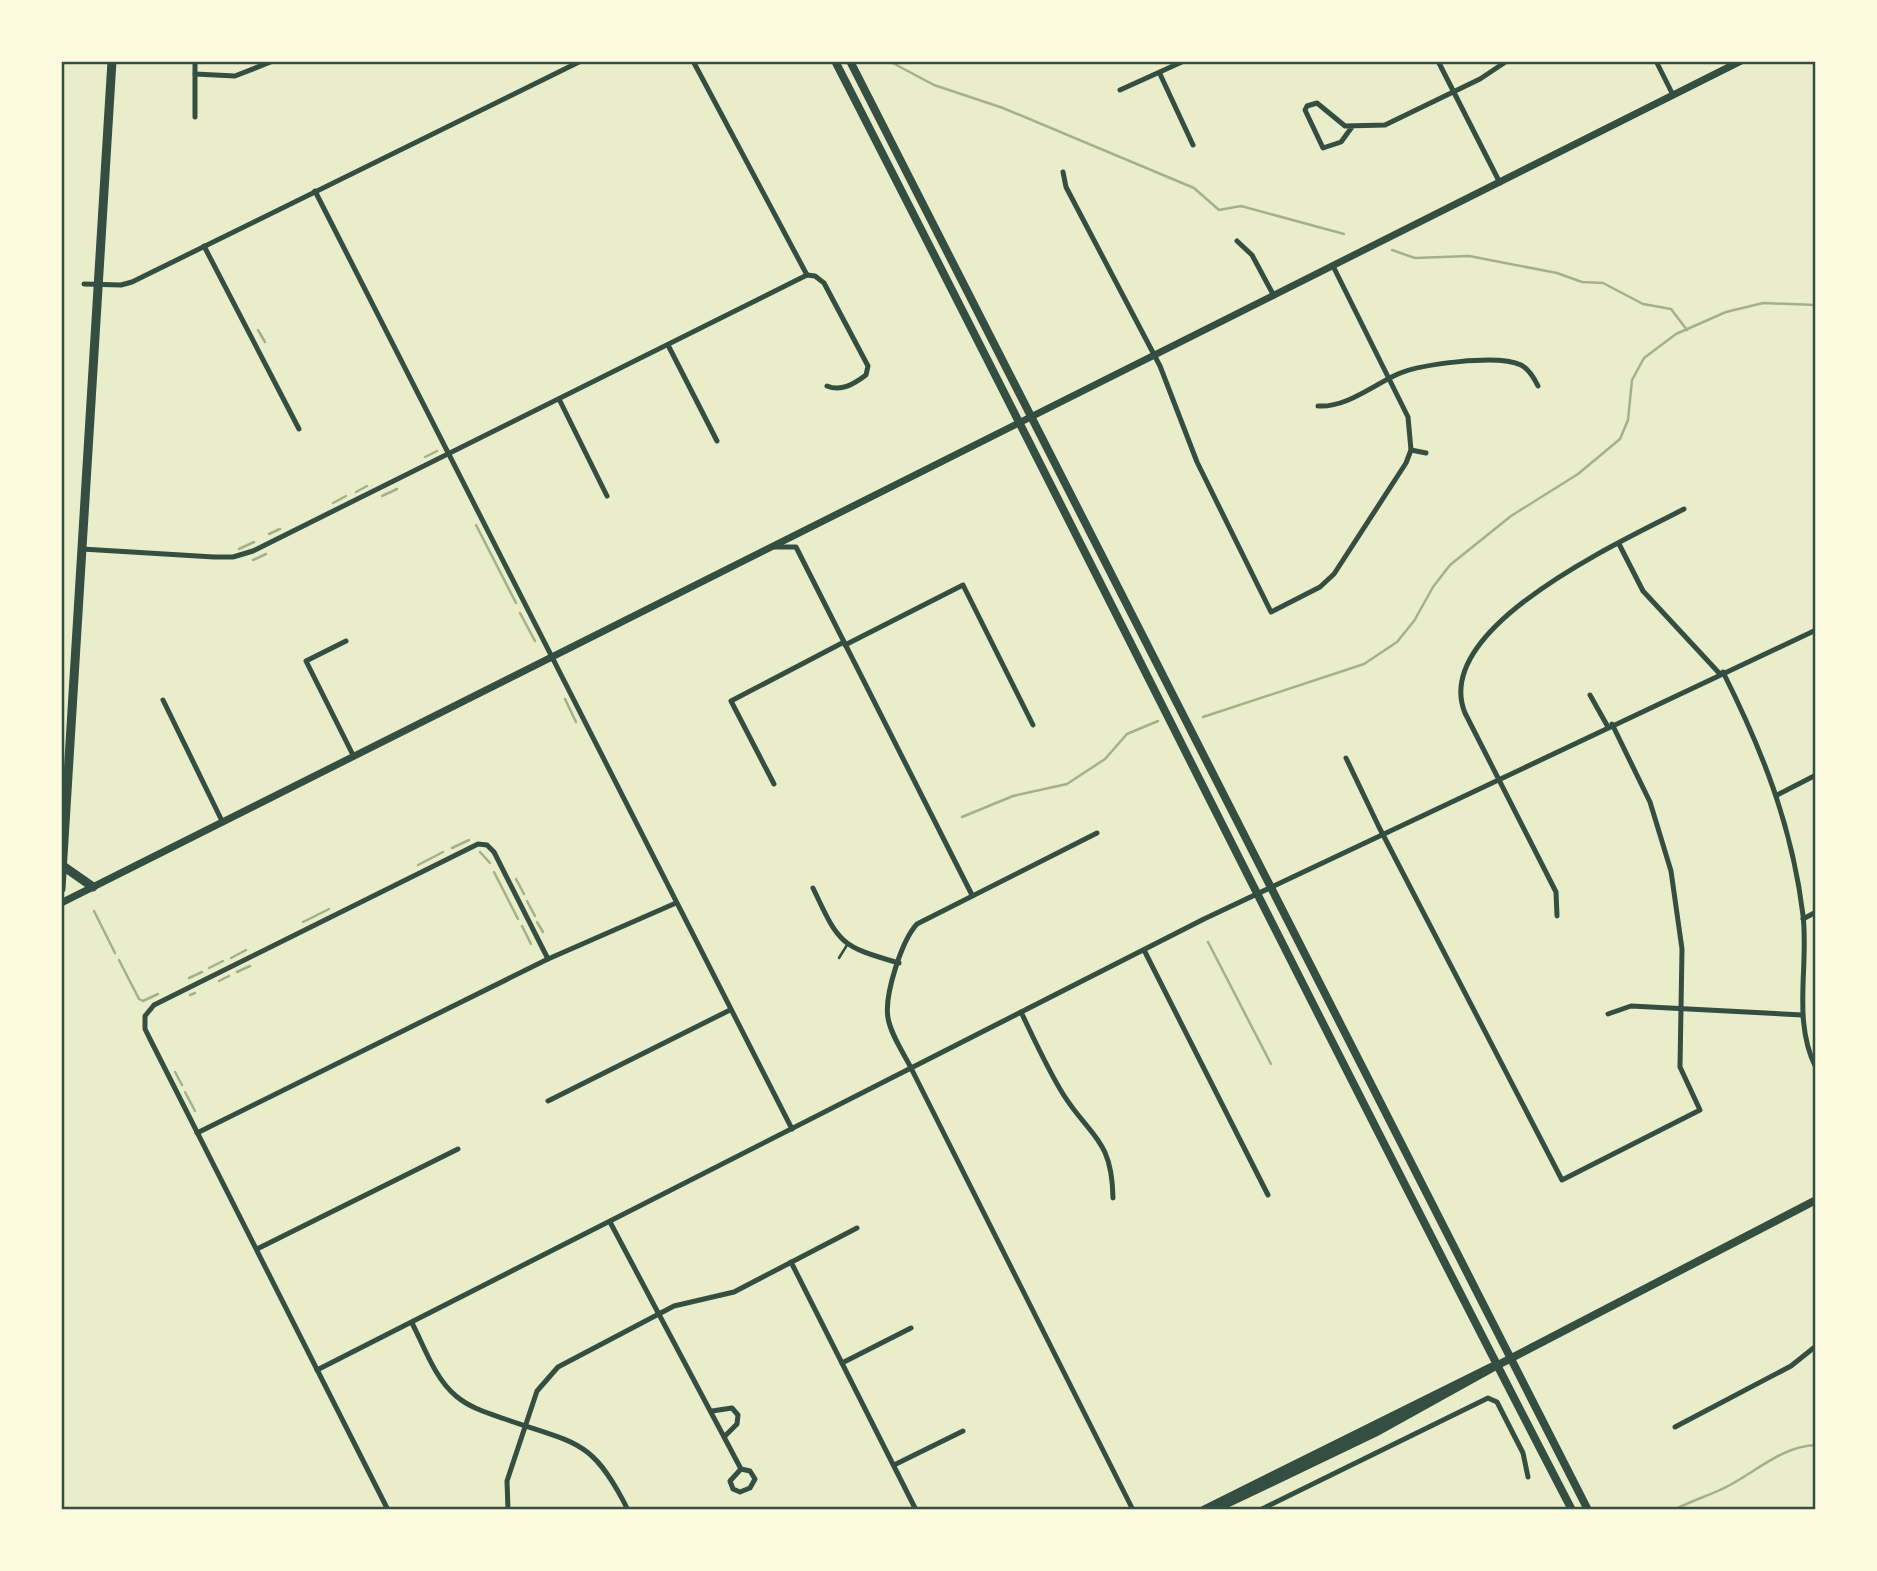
<svg xmlns="http://www.w3.org/2000/svg" width="1877" height="1571" viewBox="0 0 1877 1571" font-family="'Source Sans 3',sans-serif">
	<rect width="100%" height="100%" fill="#e9edc9"/>
	<g fill="none" stroke-linecap="round" stroke-linejoin="round">
		<g stroke="#a3b18a" stroke-width="2.5">
			<polyline points="889,61 934,85 1003,108 1194,188 1219,210 1241,206 1344,234"/>
			<polyline points="1392,250 1415,258 1469,256 1557,273 1582,282 1603,283 1643,304 1671,309 1687,330"/>
			<polyline points="258,330 265,342"/>
			<polyline points="425,457 437,451"/>
			<polyline points="356,492 367,486"/>
			<polyline points="382,496 397,489"/>
			<polyline points="333,503 346,496"/>
			<polyline points="476,525 516,603"/>
			<polyline points="269,534 280,529"/>
			<polyline points="239,549 254,542"/>
			<polyline points="253,560 266,554"/>
			<polyline points="520,613 535,641"/>
			<polyline points="565,699 576,722"/>
			<polyline points="1203,717 1364,664 1397,642 1414,621 1433,587 1450,565 1511,516 1578,474 1620,439 1628,420 1632,380 1644,358 1676,334 1726,312 1763,303 1816,305"/>
			<polyline points="962,817 1013,796 1067,784 1105,759 1127,734 1158,721"/>
			<polyline points="452,848 469,840"/>
			<polyline points="480,852 490,863"/>
			<polyline points="418,865 443,852"/>
			<polyline points="494,872 518,919"/>
			<polyline points="516,879 524,894"/>
			<polyline points="527,901 535,916"/>
			<polyline points="94,911 115,953"/>
			<polyline points="303,922 329,909"/>
			<polyline points="537,922 543,932"/>
			<polyline points="522,926 531,944"/>
			<polyline points="1208,942 1271,1064"/>
			<polyline points="231,958 246,950"/>
			<polyline points="119,960 139,999 143,1001 158,994"/>
			<polyline points="209,968 223,961"/>
			<polyline points="237,972 250,966"/>
			<polyline points="189,978 202,972"/>
			<polyline points="219,981 229,976"/>
			<polyline points="190,995 195,993"/>
			<polyline points="175,1072 182,1085"/>
			<polyline points="185,1092 195,1111"/>
			<path d="M 1674,1510 C 1692,1500 1712,1495 1730,1485 C 1758,1470 1783,1446 1816,1445"/>
		</g>
		<polyline stroke="#344e41" stroke-width="2.5" points="839,958 847,945"/>
		<g stroke="#344e41" stroke-width="5">
			<polyline points="693,61 807,275"/>
			<polyline points="1438,61 1500,183"/>
			<polyline points="1656,61 1673,95"/>
			<polyline points="195,74 235,76 273,61"/>
			<polyline points="1160,74 1193,145"/>
			<polyline points="1120,90 1184,61"/>
			<polyline points="195,117 195,61"/>
			<polyline points="1352,127 1341,142 1323,148 1305,110 1307,106 1317,103 1345,126 1385,125 1480,79 1507,61"/>
			<polyline points="1063,172 1066,187 1160,366 1197,462 1271,612 1320,587 1334,574 1406,463 1411,450 1408,417 1333,266"/>
			<polyline points="315,191 792,1129"/>
			<polyline points="1237,241 1252,255 1274,296"/>
			<polyline points="204,246 299,429"/>
			<path d="M 807,275 L 815,276 L 824,283 L 868,366 L 866,375 C 854,384 841,392 827,386"/>
			<polyline points="84,284 121,285 132,282 581,61"/>
			<polyline points="668,345 717,441"/>
			<polyline points="559,399 607,496"/>
			<path d="M 1318,406 C 1346,408 1373,385 1398,374 C 1421,364 1498,354 1521,365 C 1529,369 1534,378 1538,386"/>
			<polyline points="1411,450 1426,453"/>
			<polyline points="1619,544 1643,591 1720,674"/>
			<polyline points="774,547 796,547 972,895"/>
			<polyline points="82,549 214,557 233,557 253,551 807,275"/>
			<polyline points="346,641 306,661 353,755"/>
			<polyline points="845,645 963,585 1033,725"/>
			<path d="M 1723,672 C 1763,752 1792,826 1803,915 C 1809,967 1792,1020 1816,1068"/>
			<polyline points="1590,695 1608,727"/>
			<polyline points="163,700 222,821"/>
			<polyline points="1346,758 1379,827 1562,1180 1700,1110 1680,1067 1682,949 1671,871 1650,802 1612,724"/>
			<polyline points="774,784 731,701 844,642"/>
			<polyline points="1777,795 1816,775"/>
			<path d="M 1097,833 L 917,924 C 902,940 884,995 888,1018 C 891,1035 903,1052 911,1068 L 1133,1510"/>
			<path d="M 813,888 C 839,943 839,946 899,963"/>
			<path d="M 1557,916 L 1556,892 L 1465,713 C 1430,627 1625,540 1684,509"/>
			<polyline points="1803,919 1816,912"/>
			<polyline points="1144,950 1268,1195"/>
			<path d="M 1021,1012 C 1034,1039 1047,1068 1063,1094 C 1090,1137 1112,1138 1113,1198"/>
			<polyline points="1608,1014 1631,1006 1802,1015"/>
			<polyline points="548,1101 730,1010"/>
			<polyline points="197,1133 548,959 676,903"/>
			<polyline points="610,1222 741,1469 730,1481 733,1489 740,1492 750,1488 755,1479 750,1471 741,1469"/>
			<polyline points="257,1249 458,1149"/>
			<polyline points="791,1262 916,1510"/>
			<path d="M 412,1323 C 424,1346 435,1379 456,1396 C 470,1408 488,1413 505,1419 C 576,1444 592,1438 628,1510"/>
			<polyline points="842,1363 911,1328"/>
			<polyline points="317,1370 1204,919 1816,630"/>
			<polyline points="712,1411 732,1408 738,1415 737,1424 725,1436"/>
			<polyline points="1675,1427 1791,1366 1816,1346"/>
			<polyline points="894,1465 963,1431"/>
			<polyline points="388,1510 152,1043 145,1029 145,1016 154,1005 478,844 487,845 494,852 548,959"/>
			<polyline points="508,1510 507,1481 537,1391 558,1367 674,1306 734,1292 857,1228"/>
			<polyline points="1260,1510 1488,1398 1497,1402 1523,1453 1528,1477"/>
		</g>
		<polyline stroke="#344e41" stroke-width="7" points="61,903 1741,61"/>
		<g stroke="#344e41" stroke-width="8">
			<path d="M 835,61 C 1083,543 1322,1029 1572,1510"/>
			<path d="M 850,61 C 1100,542 1338,1029 1588,1510"/>
			<polyline points="1203,1510 1491,1367"/>
			<polyline points="1214,1510 1375,1433 1494,1367 1816,1200"/>
		</g>
		<g stroke="#344e41" stroke-width="9">
			<polyline points="63,866 93,887"/>
			<polyline points="61,889 112,61"/>
		</g>
	</g>
	<rect width="1877" height="1571" fill="none" stroke="#fefae0" stroke-width="126"/>
	<rect x="63" y="63" width="1751" height="1445" fill="none" stroke="#344e41" stroke-width="2.5"/>
</svg>
